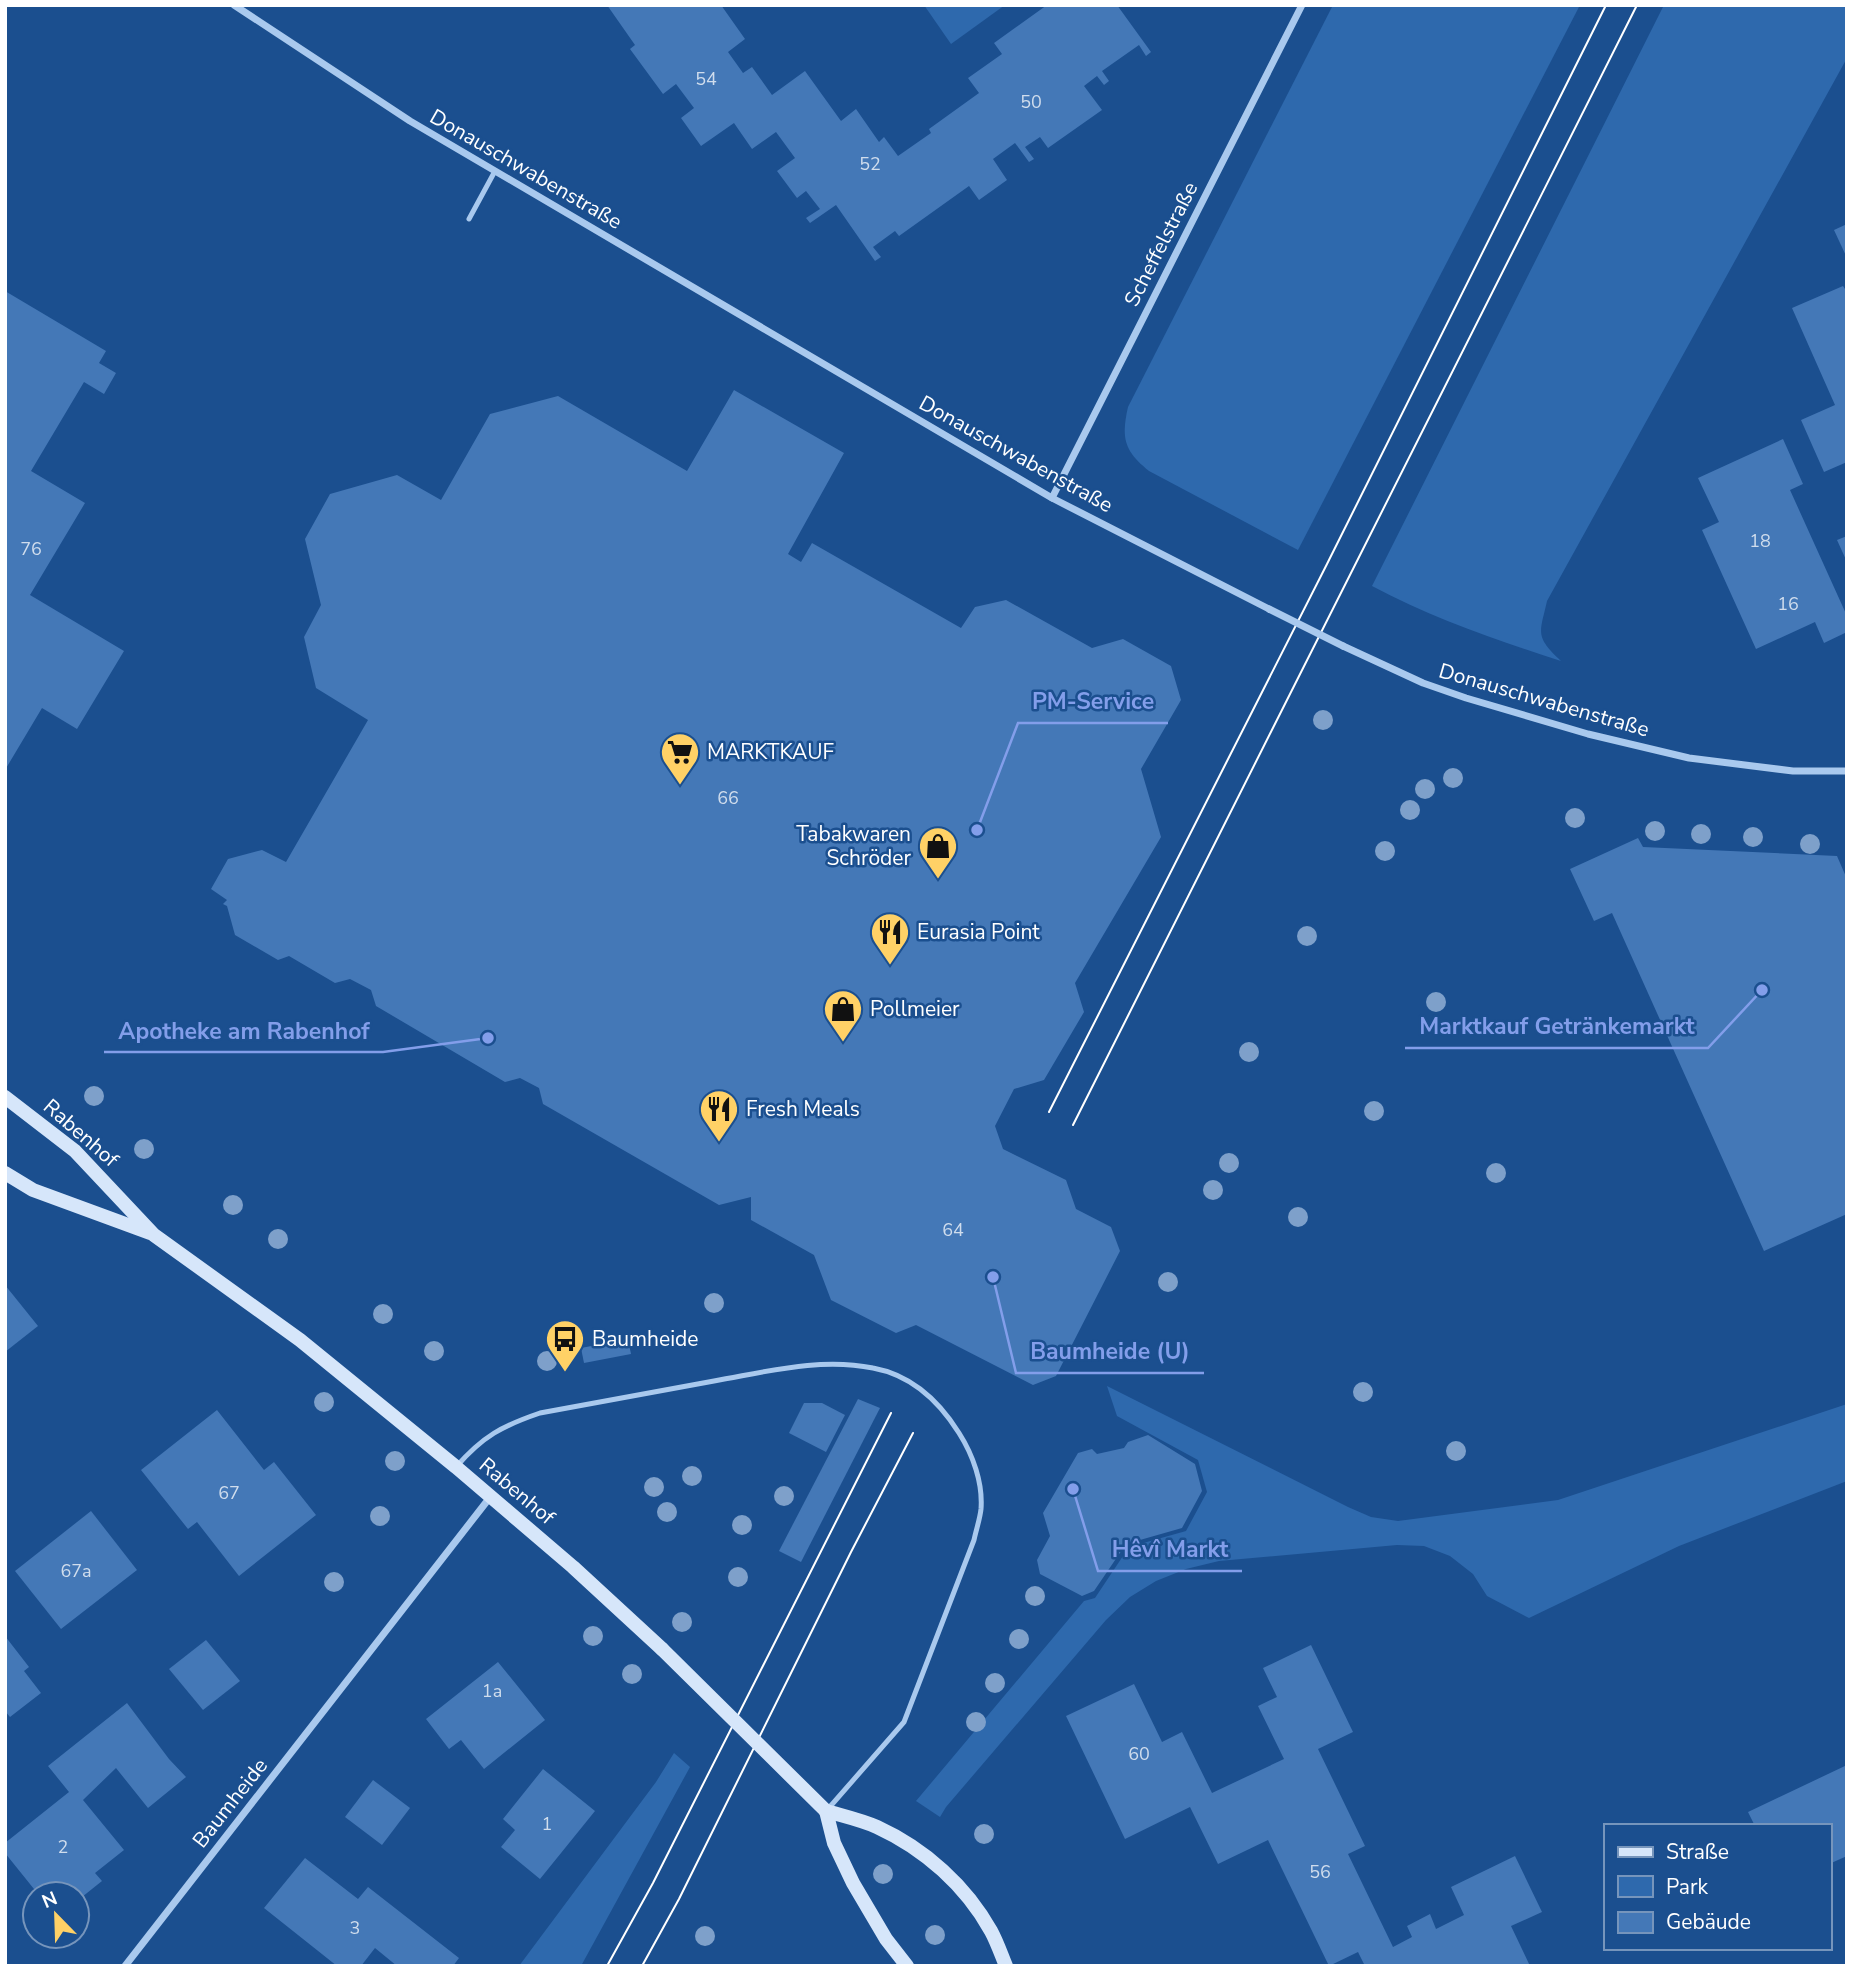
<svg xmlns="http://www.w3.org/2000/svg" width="1852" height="1971" viewBox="0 0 1852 1971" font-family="'Nunito Sans',sans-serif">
	<rect width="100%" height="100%" fill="#1b4f8f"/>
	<g fill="#2e69ad">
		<polygon points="924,5 1005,5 951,44"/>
		<path d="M 1333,5 L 1580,5 L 1298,550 L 1149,471 C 1124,451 1121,438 1128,407 Z"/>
		<path d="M 1664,5 L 1847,5 L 1847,58 L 1547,601 C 1540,633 1534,636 1561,661 C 1496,640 1432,618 1372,586 Z"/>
		<polygon points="1107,1386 1348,1507 1371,1517 1398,1521 1558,1500 1847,1404 1847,1481 1679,1546 1529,1618 1487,1596 1473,1574 1450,1556 1424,1546 1397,1545 1219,1561 1186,1569 1156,1581 1130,1597 1106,1620 946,1807 940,1817 916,1801 1084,1601 1095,1598 1129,1547 1186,1531 1207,1492 1198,1460 1117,1416"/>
		<polygon points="674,1753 690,1767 581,1966 519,1966 656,1782"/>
	</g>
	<g fill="#4478b7">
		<polygon points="607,5 721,5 745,39 728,52 743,73 752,67 772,95 805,71 841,121 856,109 879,142 884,137 898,156 931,133 929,129 979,93 968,78 1002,54 994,43 1047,5 1117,5 1151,52 1146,56 1139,45 1102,71 1109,81 1104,85 1097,76 1084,86 1102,110 1048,148 1040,137 1025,147 1034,159 1029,162 1015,143 993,159 1007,180 979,200 969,186 899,236 895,231 873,247 881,257 875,261 836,205 810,223 806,218 820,209 806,191 797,198 777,171 795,158 776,132 752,149 734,123 701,146 681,118 694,108 676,84 663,94 630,49 635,45"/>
		<polygon points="1847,224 1847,258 1834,230"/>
		<polygon points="1843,286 1847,292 1847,462 1824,472 1801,420 1835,405 1792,308"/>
		<polygon points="5,291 106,351 99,363 116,373 104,394 84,382 31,471 85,503 30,595 124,651 77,729 42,708 5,770"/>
		<polygon points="734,390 844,453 788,554 801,562 812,543 961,628 975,607 1006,600 1092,648 1123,639 1171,666 1181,700 1141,769 1161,837 1075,983 1084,1012 1044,1080 1014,1089 995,1126 1003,1149 1066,1180 1076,1209 1111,1227 1120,1251 1056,1376 1033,1385 916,1325 896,1333 831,1300 814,1255 751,1220 751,1197 719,1205 543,1104 539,1088 520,1078 505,1082 376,1006 371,990 350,979 335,983 289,956 278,960 235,935 227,906 223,904 227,900 211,889 228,859 262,850 286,862 368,720 316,688 304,637 321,605 305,539 330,494 397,475 441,500 490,414 558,396 687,471"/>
		<polygon points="1783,439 1803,484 1790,490 1847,616 1847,632 1824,643 1815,622 1756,649 1702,530 1719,522 1698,478"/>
		<polygon points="1847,536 1847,562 1837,540"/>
		<polygon points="1638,838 1643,847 1837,856 1847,879 1847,1214 1764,1251 1612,913 1594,921 1570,869"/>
		<polygon points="5,1285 38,1326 5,1352"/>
		<polygon points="628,1339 631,1354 584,1363 581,1348"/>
		<polygon points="858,1399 880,1408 801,1562 779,1551"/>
		<polygon points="804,1403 822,1403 845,1415 826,1452 789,1433"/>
		<polygon points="217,1410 264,1470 274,1462 316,1515 239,1576 197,1522 188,1529 141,1470"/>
		<polygon points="1148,1435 1195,1464 1202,1491 1182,1528 1126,1544 1094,1591 1082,1596 1040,1574 1037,1560 1050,1536 1043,1513 1078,1453 1092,1449 1097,1454 1124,1448 1128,1442"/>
		<polygon points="91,1511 137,1570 61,1629 15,1571"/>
		<polygon points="5,1636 29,1667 24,1671 41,1693 10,1717 5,1711"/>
		<polygon points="206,1640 240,1681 203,1710 169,1669"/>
		<polygon points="1311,1645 1353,1732 1318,1749 1365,1846 1348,1854 1393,1947 1412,1937 1407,1926 1430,1914 1436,1929 1464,1915 1451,1887 1515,1856 1542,1912 1511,1926 1530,1966 1365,1966 1358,1952 1329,1966 1268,1840 1218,1864 1190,1807 1125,1839 1066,1716 1134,1684 1162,1742 1182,1732 1212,1793 1284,1759 1258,1706 1277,1697 1263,1668"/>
		<polygon points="498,1662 545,1720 484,1769 461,1740 449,1749 426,1719"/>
		<polygon points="127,1703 169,1759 186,1777 148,1808 116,1768 83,1800 124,1850 95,1873 102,1881 77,1901 77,1894 38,1894 5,1853 5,1843 69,1792 48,1766"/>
		<polygon points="1847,1765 1847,1856 1829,1864 1829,1826 1755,1826 1748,1812"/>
		<polygon points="543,1769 595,1811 540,1879 501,1847 515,1830 503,1819"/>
		<polygon points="373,1780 410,1808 382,1845 345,1817"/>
		<polygon points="305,1858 358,1899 368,1887 459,1958 453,1966 397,1966 375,1948 361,1966 337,1966 264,1908"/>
	</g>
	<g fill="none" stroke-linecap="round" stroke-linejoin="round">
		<g stroke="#a9c9ee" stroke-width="5">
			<polyline points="469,219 495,171"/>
			<path d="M 456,1467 C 483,1436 502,1426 540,1413 C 598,1402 656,1392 714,1381 C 766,1372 820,1357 873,1368 C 911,1375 939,1401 959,1433 C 973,1455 983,1483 981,1509 C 980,1519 976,1530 974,1540 L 904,1722 L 828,1809"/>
		</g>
		<g stroke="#a9c9ee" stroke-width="7">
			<polyline points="234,5 410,121 1052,498 1269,609"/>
			<polyline points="1052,498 1302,5"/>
			<polyline points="1343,646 1423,683 1466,698 1588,734 1689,758 1793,771 1847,771"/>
			<polyline points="125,1966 491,1496"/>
		</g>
		<g stroke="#d6e6fa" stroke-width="14">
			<polyline points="5,1097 75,1151 154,1235 300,1340 456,1467 573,1567 662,1649"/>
			<polyline points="5,1173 33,1190 150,1233"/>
			<path d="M 826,1811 C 843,1816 861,1820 877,1827 C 925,1849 966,1886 991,1931 C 997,1942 1001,1954 1006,1966"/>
			<polyline points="826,1811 834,1843 853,1883 886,1939 907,1966"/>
		</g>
		<g stroke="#fff" stroke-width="2">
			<polyline points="1049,1112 1327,564 1606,5"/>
			<polyline points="1073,1125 1637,5"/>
			<polyline points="607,1966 653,1883 891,1413"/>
			<polyline points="642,1966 679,1899 851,1552 913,1433"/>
		</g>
		<polyline stroke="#a9c9ee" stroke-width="7" points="1269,609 1343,646"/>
		<polyline stroke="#d6e6fa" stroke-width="14" points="662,1649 826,1811"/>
	</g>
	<g fill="#7ea0ca">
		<circle cx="1323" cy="720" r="10"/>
		<circle cx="1453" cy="778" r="10"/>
		<circle cx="1425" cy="789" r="10"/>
		<circle cx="1410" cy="810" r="10"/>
		<circle cx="1575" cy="818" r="10"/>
		<circle cx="1655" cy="831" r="10"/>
		<circle cx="1701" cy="834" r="10"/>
		<circle cx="1753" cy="837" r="10"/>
		<circle cx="1810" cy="844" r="10"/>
		<circle cx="1385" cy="851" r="10"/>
		<circle cx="1307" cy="936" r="10"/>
		<circle cx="1436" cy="1002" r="10"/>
		<circle cx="1249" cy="1052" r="10"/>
		<circle cx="94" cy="1096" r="10"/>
		<circle cx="1374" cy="1111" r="10"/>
		<circle cx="144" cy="1149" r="10"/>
		<circle cx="1229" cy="1163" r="10"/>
		<circle cx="1496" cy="1173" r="10"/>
		<circle cx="1213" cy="1190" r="10"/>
		<circle cx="233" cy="1205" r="10"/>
		<circle cx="1298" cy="1217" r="10"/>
		<circle cx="278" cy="1239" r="10"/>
		<circle cx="1168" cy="1282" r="10"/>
		<circle cx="714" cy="1303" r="10"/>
		<circle cx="383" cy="1314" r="10"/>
		<circle cx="434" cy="1351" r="10"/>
		<circle cx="547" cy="1361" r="10"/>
		<circle cx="1363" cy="1392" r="10"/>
		<circle cx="324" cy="1402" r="10"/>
		<circle cx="1456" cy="1451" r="10"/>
		<circle cx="395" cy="1461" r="10"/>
		<circle cx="692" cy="1476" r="10"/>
		<circle cx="654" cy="1487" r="10"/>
		<circle cx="784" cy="1496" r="10"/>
		<circle cx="667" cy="1512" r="10"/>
		<circle cx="380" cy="1516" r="10"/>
		<circle cx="742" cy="1525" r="10"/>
		<circle cx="738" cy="1577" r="10"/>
		<circle cx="334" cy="1582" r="10"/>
		<circle cx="1035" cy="1596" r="10"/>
		<circle cx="682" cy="1622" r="10"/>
		<circle cx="593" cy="1636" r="10"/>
		<circle cx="1019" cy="1639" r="10"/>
		<circle cx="632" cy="1674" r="10"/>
		<circle cx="995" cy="1683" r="10"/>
		<circle cx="976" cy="1722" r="10"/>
		<circle cx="984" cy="1834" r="10"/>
		<circle cx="883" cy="1874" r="10"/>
		<circle cx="935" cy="1935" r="10"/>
		<circle cx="705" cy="1936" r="10"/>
	</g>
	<defs>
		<g id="supermarket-pin" transform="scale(2.0125)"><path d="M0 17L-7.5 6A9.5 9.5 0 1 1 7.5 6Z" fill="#ffd166" stroke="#1b4f8f"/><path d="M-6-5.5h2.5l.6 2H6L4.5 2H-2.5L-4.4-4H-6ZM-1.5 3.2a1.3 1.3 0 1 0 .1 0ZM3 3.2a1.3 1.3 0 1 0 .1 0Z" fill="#111"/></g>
		<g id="shop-pin" transform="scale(2.0125)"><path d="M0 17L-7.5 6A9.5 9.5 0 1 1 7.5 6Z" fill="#ffd166" stroke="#1b4f8f"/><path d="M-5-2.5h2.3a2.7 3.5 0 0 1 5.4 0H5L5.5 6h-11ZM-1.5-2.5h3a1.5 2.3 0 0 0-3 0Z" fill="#111"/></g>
		<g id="restaurant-pin" transform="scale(2.0125)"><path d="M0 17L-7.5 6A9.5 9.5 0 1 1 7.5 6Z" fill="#ffd166" stroke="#1b4f8f"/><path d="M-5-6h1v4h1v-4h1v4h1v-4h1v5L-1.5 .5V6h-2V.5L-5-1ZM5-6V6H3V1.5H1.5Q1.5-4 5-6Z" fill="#111"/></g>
		<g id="bus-pin" transform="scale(2.0125)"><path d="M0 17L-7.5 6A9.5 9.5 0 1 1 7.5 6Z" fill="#ffd166" stroke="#1b4f8f"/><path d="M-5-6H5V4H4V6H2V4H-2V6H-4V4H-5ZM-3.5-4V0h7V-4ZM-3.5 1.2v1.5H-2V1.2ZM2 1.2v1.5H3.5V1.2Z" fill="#111"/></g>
	</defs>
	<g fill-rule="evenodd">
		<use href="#supermarket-pin" x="680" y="752"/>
		<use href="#shop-pin" x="938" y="846"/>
		<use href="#restaurant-pin" x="890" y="932"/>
		<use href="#shop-pin" x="843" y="1009"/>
		<use href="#restaurant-pin" x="719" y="1109"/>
		<use href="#bus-pin" x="565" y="1339"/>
	</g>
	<g text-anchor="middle" stroke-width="5" stroke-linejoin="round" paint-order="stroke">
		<g font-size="18" fill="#d0dded">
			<text x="706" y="85">54</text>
			<text x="1031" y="108">50</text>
			<text x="870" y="170">52</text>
			<text x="1760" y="547">18</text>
			<text x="31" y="555">76</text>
			<text x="1788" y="610">16</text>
			<text x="728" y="804">66</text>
			<text x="953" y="1236">64</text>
			<text x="229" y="1499">67</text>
			<text x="76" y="1577">67a</text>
			<text x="492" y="1697">1a</text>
			<text x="1139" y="1760">60</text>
			<text x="547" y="1830">1</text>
			<text x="63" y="1853">2</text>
			<text x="1320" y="1878">56</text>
			<text x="355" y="1934">3</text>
		</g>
		<g font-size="21" fill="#fff" stroke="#1b4f8f">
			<text transform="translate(526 169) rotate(30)" y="7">Donauschwabenstraße</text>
			<text transform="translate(1161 244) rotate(-63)" y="7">Scheffelstraße</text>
			<text transform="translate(1016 454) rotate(29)" y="7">Donauschwabenstraße</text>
			<text transform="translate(1544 700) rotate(16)" y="7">Donauschwabenstraße</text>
			<text transform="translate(81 1133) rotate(41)" y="7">Rabenhof</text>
			<text transform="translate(517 1491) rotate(40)" y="7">Rabenhof</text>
			<text transform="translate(230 1803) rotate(-52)" y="7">Baumheide</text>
		</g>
		<g font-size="21" fill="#fff" stroke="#1b4f8f" text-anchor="start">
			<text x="707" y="759">MARKTKAUF</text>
			<text x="911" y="841" text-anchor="end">Tabakwaren<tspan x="911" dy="24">Schröder</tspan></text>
			<text x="917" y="939">Eurasia Point</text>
			<text x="870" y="1016">Pollmeier</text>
			<text x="746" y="1116">Fresh Meals</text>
			<text x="592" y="1346">Baumheide</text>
		</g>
	</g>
	<path fill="none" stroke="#839eea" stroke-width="2.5" d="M977 830L1018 723H1168M1762 990L1708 1048H1405M488 1038L383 1052H104M993 1277L1016 1373H1204M1073 1489L1098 1571H1242"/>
	<g fill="#839eea" stroke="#1b4f8f" stroke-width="2.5">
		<circle cx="977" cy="830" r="7"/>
		<circle cx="1762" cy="990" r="7"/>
		<circle cx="488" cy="1038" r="7"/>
		<circle cx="993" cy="1277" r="7"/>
		<circle cx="1073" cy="1489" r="7"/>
	</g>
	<g font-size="23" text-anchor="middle" font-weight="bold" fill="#839eea" stroke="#1b4f8f" stroke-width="5" stroke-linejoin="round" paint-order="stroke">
		<text x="1093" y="709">PM-Service</text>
		<text x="1557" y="1034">Marktkauf Getränkemarkt</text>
		<text x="244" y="1039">Apotheke am Rabenhof</text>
		<text x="1110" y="1359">Baumheide (U)</text>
		<text x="1170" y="1557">Hêvî Markt</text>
	</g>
	<rect width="1852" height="1971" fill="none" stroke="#ffffff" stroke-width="14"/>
	<rect x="1604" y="1824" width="228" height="126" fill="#1b4f8f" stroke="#7695bc" stroke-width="2"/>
	<rect x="1618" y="1847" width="35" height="10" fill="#d6e6fa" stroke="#7695bc" stroke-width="2"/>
	<text x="1666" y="1859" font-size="21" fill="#ffffff">Straße</text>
	<rect x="1618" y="1876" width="35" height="21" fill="#2e69ad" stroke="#7695bc" stroke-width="2"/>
	<text x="1666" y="1894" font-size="21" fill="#ffffff">Park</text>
	<rect x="1618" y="1912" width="35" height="21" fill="#4478b7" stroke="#7695bc" stroke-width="2"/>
	<text x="1666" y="1929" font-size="21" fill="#ffffff">Gebäude</text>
	<g transform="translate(56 1915) rotate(337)"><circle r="33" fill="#1b4f8f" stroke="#7695bc" stroke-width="2"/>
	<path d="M0-5L12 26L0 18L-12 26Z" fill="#ffd166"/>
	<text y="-10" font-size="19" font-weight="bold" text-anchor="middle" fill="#ffffff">N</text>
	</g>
</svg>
